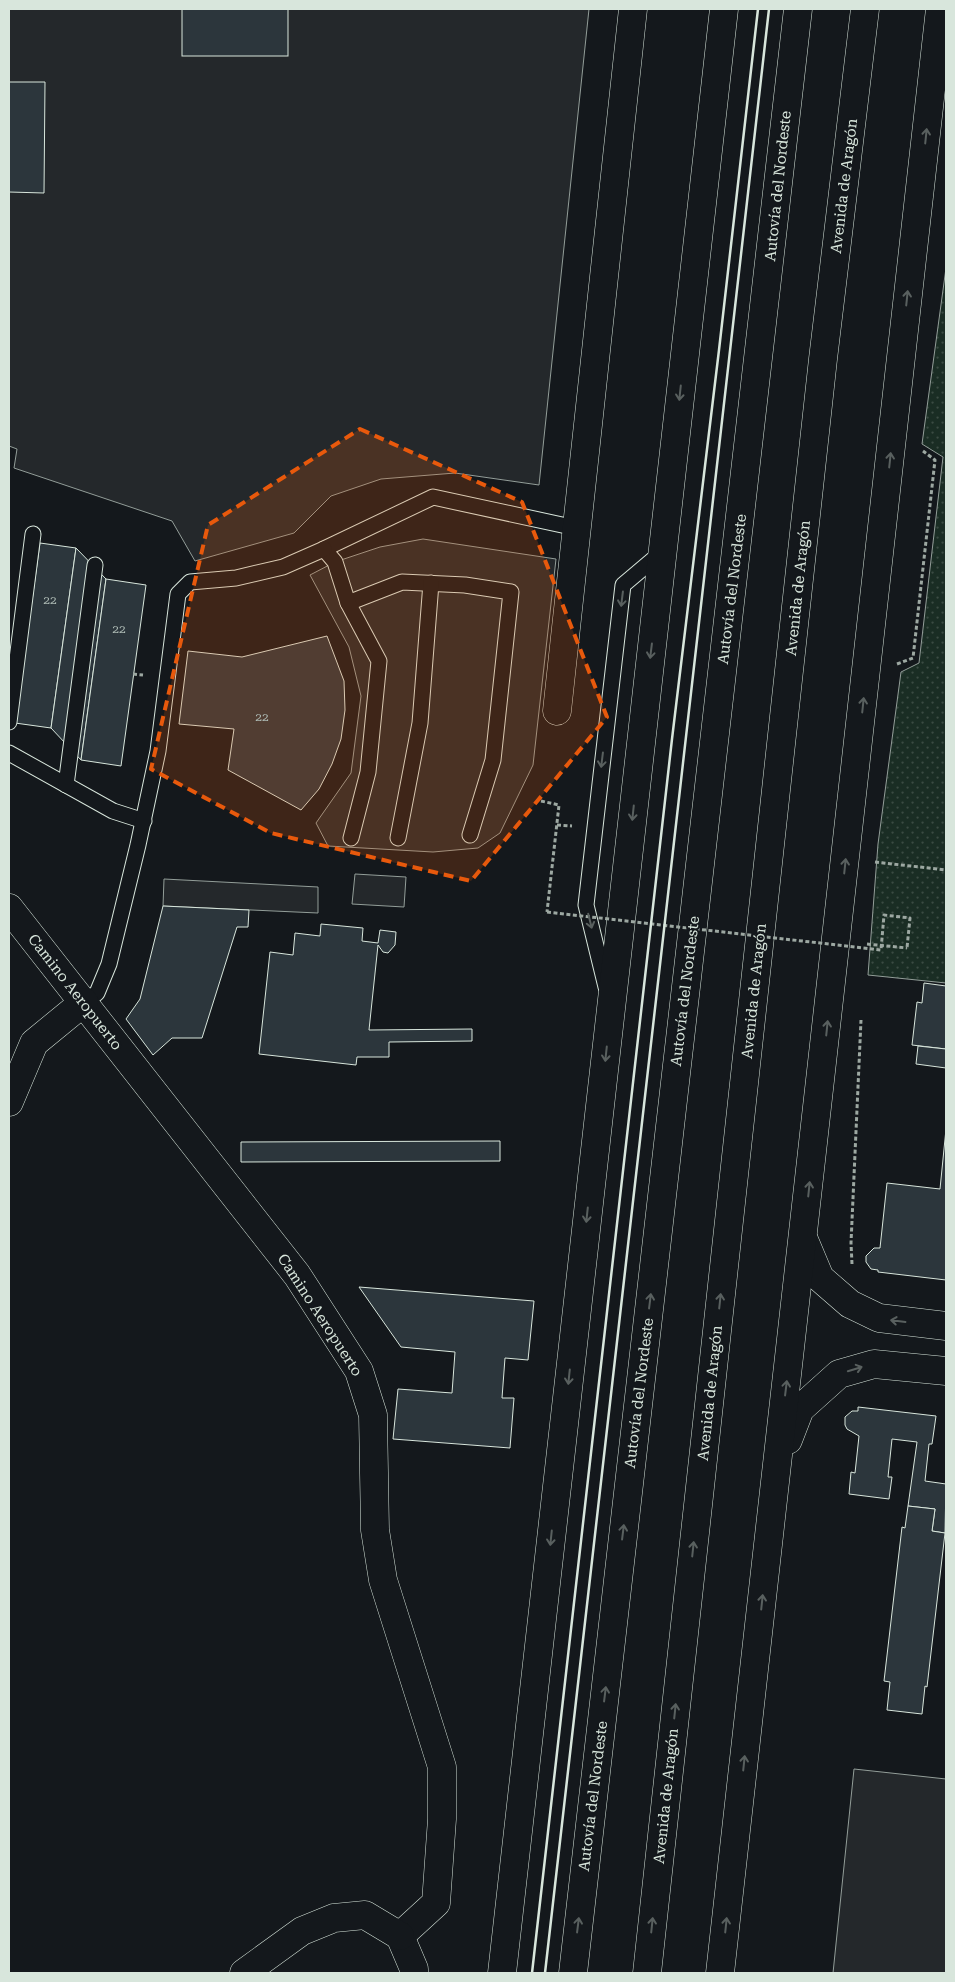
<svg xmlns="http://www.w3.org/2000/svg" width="955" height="1982" viewBox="0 0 955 1982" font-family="'Roboto Serif',serif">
	<defs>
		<pattern id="grass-dots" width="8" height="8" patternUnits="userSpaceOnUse" patternTransform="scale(1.25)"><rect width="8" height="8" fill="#1a2d24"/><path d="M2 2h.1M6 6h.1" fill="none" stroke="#3b4b43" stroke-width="1.8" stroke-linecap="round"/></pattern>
	</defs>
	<rect width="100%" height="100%" fill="#14181c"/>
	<polygon fill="url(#grass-dots)" stroke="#939e99" points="946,268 946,983 868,975 878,844 901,672 919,663 943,457 922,444"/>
	<g fill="#24282b" stroke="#939e99">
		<polygon points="9,9 589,9 539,485 455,473 381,479 331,496 294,533 195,561 172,521 14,468 17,449 9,446"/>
		<polygon points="423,539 556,559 533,765 500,833 478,848 433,852 328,846 316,823 351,773 361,696 349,647 310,575 335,562 380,547"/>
		<polygon points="355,874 406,877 404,907 352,904"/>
		<polygon points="164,879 318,887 318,913 163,906"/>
		<polygon points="854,1769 946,1779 946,1973 833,1973"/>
	</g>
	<g fill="#2c363c" stroke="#d8e6dc">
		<rect x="182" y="9" width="106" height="47"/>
		<polygon points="9,82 45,82 44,193 9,192"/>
		<polygon points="40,543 76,548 51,728 15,723"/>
		<polygon points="76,548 106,579 81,760 51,728"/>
		<polygon points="106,579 146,585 121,766 81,760"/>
		<polygon points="327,636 344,681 345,710 341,739 332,764 319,789 301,810 228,770 234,729 179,724 188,651 242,657"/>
		<polygon points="163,906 249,910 248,927 237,927 202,1038 172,1038 153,1055 126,1019 140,999"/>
		<polygon points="321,924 363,928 362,941 378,943 380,930 396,932 395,945 388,953 383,952 378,945 369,1030 472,1029 472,1041 389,1042 389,1057 357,1057 356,1065 259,1054 270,952 293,955 295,933 320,936"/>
		<polygon points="924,983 946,986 946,1049 912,1045 917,1002 922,1003"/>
		<polygon points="918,1046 946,1049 946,1068 916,1064"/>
		<polygon points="946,1129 946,1280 878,1272 878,1270 871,1269 866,1262 866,1256 874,1248 880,1248 887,1183 940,1189"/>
		<polygon points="500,1141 500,1161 241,1162 241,1142"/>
		<polygon points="359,1287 534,1301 528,1360 505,1358 502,1398 514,1398 510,1448 393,1439 398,1389 452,1393 455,1352 401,1347"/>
		<polygon points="858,1407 936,1416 932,1444 929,1444 925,1481 946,1484 945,1533 932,1531 935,1509 908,1506 917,1442 892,1439 888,1477 892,1477 889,1499 849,1494 851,1472 855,1473 859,1436 847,1429 845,1425 845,1417 852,1411 858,1411"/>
		<polygon points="908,1506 935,1509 932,1531 945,1533 927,1687 925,1686 922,1714 887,1710 890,1682 884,1681 902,1527 905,1528"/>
	</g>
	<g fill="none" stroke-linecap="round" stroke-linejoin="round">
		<g stroke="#d8e6dc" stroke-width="17">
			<g id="service">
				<polyline points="348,603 402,582 465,585 511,592 493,760 470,835"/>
				<polyline points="9,722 33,534"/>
				<polyline points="9,753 113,811 144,821"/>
				<polyline points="66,785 95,565"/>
				<polyline points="351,838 368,772 379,661 348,603 335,562 324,549 433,497 576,528"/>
				<polyline points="398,838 420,723 431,583"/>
				<polyline points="606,987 586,905 623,585 662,552"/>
				<polyline points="84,1002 97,993 109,964 138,845 158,751 178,594 190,582 236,578 283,567 324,549"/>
			</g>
		</g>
		<g stroke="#d8e6dc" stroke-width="29">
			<g id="minor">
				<polyline points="557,711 633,9"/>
				<polyline points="9,908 297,1275 359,1371 373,1415 375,1530 383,1580 442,1767 442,1819 436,1903 400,1936"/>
				<polyline points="9,1102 34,1043 84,1002"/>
				<polyline points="804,1240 820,1278 850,1304 879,1318 946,1326"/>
				<polyline points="788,1440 800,1409 839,1374 874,1364 946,1371"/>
				<polyline points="400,1936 414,1969 414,1973"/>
				<polyline points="244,1973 302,1931 334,1918 365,1915 400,1936"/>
				<polyline points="720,1973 940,9"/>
			</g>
		</g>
		<g stroke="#d8e6dc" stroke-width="29">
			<polyline id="tertiary" points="647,1973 823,359 865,9"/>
		</g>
		<g stroke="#d8e6dc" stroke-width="29">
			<g id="motorway">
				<polyline points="502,1973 724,9"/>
				<polyline points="573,1973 798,9"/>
			</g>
		</g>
		<g stroke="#9da8a2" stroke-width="3" stroke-dasharray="4 2.5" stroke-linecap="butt">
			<polyline points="897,664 913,658 935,460 923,451"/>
			<polyline points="133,674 143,675"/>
			<polyline points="541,801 559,805 547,912"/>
			<polyline points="557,825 572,826"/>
			<polyline points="875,862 946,870"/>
			<polyline points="867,944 907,948"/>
			<polyline points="852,1264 851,1243 861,1020"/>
		</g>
		<use href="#service" stroke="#14181c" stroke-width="15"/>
		<use href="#minor" stroke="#14181c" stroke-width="28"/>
		<use href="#tertiary" stroke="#14181c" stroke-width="28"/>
		<use href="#motorway" stroke="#14181c" stroke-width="28"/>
		<polyline stroke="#9da8a2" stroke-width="3" stroke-dasharray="4 2.5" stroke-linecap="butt" points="547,912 881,950 884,915 910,918 907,948"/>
		<g stroke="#d8e6dc" stroke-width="2.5">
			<polyline points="532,1973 672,739 719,350 758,9"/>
			<polyline points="545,1973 769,9"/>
		</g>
	</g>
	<defs><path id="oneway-shaft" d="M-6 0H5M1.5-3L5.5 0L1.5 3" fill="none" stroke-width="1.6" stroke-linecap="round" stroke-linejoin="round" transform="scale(1.25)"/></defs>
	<g stroke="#59605f">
		<use href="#oneway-shaft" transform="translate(926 136) rotate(-84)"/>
		<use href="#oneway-shaft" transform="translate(907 298) rotate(-84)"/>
		<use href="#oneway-shaft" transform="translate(680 393) rotate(96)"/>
		<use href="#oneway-shaft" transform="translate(890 460) rotate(-84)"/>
		<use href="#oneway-shaft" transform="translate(622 599) rotate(97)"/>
		<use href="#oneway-shaft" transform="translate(651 651) rotate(97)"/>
		<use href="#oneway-shaft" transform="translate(863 705) rotate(-84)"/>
		<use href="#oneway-shaft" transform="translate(602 760) rotate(97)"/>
		<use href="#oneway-shaft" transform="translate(633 813) rotate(96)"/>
		<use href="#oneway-shaft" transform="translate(845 866) rotate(-84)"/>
		<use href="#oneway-shaft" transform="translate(590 921) rotate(76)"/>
		<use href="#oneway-shaft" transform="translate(827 1028) rotate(-84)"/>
		<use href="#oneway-shaft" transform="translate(606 1054) rotate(96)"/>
		<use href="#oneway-shaft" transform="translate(809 1189) rotate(-84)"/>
		<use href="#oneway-shaft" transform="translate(587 1215) rotate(96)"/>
		<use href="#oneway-shaft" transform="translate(650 1301) rotate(-83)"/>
		<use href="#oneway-shaft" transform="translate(720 1301) rotate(-84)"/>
		<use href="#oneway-shaft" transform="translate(898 1321) rotate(-173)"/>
		<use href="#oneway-shaft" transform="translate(855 1369) rotate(-17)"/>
		<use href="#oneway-shaft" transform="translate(569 1377) rotate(96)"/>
		<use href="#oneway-shaft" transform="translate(786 1388) rotate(-83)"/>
		<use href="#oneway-shaft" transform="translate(623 1532) rotate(-83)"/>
		<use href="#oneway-shaft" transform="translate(551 1538) rotate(96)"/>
		<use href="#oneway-shaft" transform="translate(693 1549) rotate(-84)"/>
		<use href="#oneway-shaft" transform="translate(762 1602) rotate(-84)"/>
		<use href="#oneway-shaft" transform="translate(605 1694) rotate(-83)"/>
		<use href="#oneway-shaft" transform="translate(675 1711) rotate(-84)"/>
		<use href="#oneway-shaft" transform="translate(744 1763) rotate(-84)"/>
		<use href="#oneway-shaft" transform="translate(578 1925) rotate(-83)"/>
		<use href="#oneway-shaft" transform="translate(652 1925) rotate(-84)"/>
		<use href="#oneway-shaft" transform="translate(726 1925) rotate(-84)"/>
	</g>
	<path fill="#e8590c" fill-opacity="0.2" stroke="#e8590c" stroke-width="4" stroke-dasharray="10 6" stroke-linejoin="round" d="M 360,429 L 522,502 L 607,717 L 471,881 L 271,833 L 151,769 L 208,525 Z"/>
	<g text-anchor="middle" stroke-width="4" stroke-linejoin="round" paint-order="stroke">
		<g font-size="12" fill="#adbab4">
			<text x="50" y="604">22</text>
			<text x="119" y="633">22</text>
			<text x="262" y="721">22</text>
		</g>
		<g font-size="15" fill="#d8e6dc" stroke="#14181c">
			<text transform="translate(778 186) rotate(-84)" y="5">Autovía del Nordeste</text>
			<text transform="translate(844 186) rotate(-83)" y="5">Avenida de Aragón</text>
			<text transform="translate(798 588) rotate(-84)" y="5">Avenida de Aragón</text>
			<text transform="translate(732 589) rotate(-83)" y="5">Autovía del Nordeste</text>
			<text transform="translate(685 991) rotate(-83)" y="5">Autovía del Nordeste</text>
			<text transform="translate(754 991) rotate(-84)" y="5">Avenida de Aragón</text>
			<text transform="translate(75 992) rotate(52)" y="5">Camino Aeropuerto</text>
			<text transform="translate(320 1315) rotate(57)" y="5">Camino Aeropuerto</text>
			<text transform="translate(639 1393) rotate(-83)" y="5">Autovía del Nordeste</text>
			<text transform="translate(710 1393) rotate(-84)" y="5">Avenida de Aragón</text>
			<text transform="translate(593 1796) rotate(-83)" y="5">Autovía del Nordeste</text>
			<text transform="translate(666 1796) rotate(-84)" y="5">Avenida de Aragón</text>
		</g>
	</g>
	<rect width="955" height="1982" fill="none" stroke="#d8e6dc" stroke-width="20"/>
</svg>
